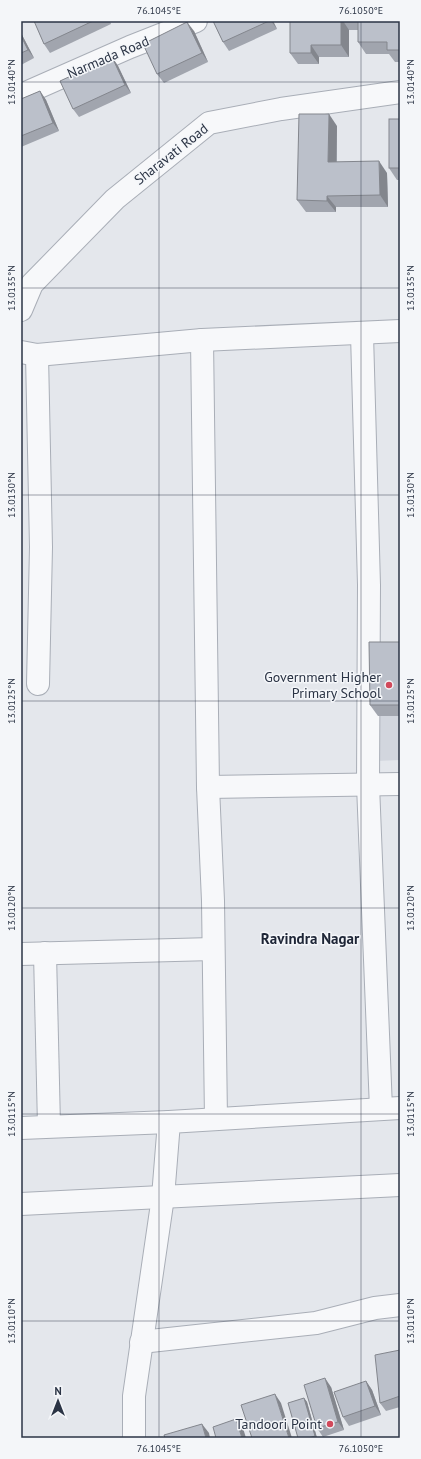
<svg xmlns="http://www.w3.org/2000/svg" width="421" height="1459" viewBox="0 0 421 1459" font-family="'PT Sans',sans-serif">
	<rect width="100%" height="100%" fill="#e4e7ec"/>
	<polygon fill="#d2d6de" points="375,651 400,651 400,760 375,761"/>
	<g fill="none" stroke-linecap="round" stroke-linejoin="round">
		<g stroke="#a9aeb7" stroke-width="24">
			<g id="street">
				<polyline points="21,95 130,47 196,21"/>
				<polyline points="21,310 32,284 115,199 209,123 281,109 400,92"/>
				<polyline points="362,334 369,585 368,785 381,1109"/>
				<polyline points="202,340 208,787 213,901 216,1119"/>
				<polyline points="21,352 37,355 202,340 400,331"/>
				<polyline points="37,355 41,547 38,684"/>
				<polyline points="208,787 400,784"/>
				<polyline points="45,953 49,1126"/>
				<polyline points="21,954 213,949"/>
				<polyline points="21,1128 169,1122"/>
				<polyline points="21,1204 400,1185"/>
				<polyline points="141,1342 316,1323 375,1308 400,1305"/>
				<polyline points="134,1438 134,1396 163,1197 169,1122 400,1108"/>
			</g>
		</g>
		<use href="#street" stroke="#f7f8fa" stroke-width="22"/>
	</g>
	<g fill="#a1a5ae">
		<polygon points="34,21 110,21 111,24 50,53 44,44"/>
		<polygon points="213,21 273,21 277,29 229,51 223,42"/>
		<polygon points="290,21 400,21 400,62 395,62 389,54 366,54 358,42 358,30 349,30 349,57 319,57 319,64 298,64 290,53"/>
		<polygon points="194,31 208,62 164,83 157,74"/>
		<polygon points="21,33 34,58 21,65"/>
		<polygon points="112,57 118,66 131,93 79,117 73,109"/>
		<polygon points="40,91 46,100 59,131 21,147 21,99"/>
		<polygon points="400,119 400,180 397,180 389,168"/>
		<polygon points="337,126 337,162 387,173 388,207 336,207 336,212 306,212 297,200"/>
		<polygon points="400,642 400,716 378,716 370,705"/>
		<polygon points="400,1350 400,1407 386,1411 380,1403"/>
		<polygon points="366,1381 372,1390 381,1415 349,1426 343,1417"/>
		<polygon points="331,1387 344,1430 323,1437 317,1428"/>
		<polygon points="304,1398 307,1402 317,1438 298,1438"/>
	</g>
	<g fill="#83868d">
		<polygon points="271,21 273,21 277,29"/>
		<polygon points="341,21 343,21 349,30 349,57 341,45"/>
		<polygon points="187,22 194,31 208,62 202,53"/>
		<polygon points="21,33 34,58 28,50 21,36"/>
		<polygon points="311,45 319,57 319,64 311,53"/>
		<polygon points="112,57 118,66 131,93 125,85"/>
		<polygon points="40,91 46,100 59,131 53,123"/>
		<polygon points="329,114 337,126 336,174 328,162"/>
		<polygon points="379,161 387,173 388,207 380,195"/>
		<polygon points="327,196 336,207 336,212 327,201"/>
		<polygon points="325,1378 331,1387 344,1430 338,1422"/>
		<polygon points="366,1381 372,1390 381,1415 375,1406"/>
		<polygon points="275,1394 281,1403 292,1438 289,1438"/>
		<polygon points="304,1398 307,1402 317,1438 316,1438 315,1436"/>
		<polygon points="236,1419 243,1428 246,1438 242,1438"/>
		<polygon points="202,1424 209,1433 210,1438 206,1438"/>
	</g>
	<g fill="#bbc0ca" stroke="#83868d">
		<polygon points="34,21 93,21 44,44"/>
		<polygon points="213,21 269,21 223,42"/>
		<polygon points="290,21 341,21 341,45 311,45 311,53 290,53"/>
		<polygon points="358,21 400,21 400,50 387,50 387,42 358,42"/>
		<polygon points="187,22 202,53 157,74 143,44"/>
		<polygon points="21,36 28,50 21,53"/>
		<polygon points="112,57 125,85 73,109 60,81"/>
		<polygon points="40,91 53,123 21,136 21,99"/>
		<polygon points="299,114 329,114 328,162 379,161 380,195 327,196 327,201 297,200"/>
		<rect x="389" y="119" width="11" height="49"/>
		<polygon points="369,642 400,642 400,705 370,705"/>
		<polygon points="400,1350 400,1396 380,1403 375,1355"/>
		<polygon points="325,1378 338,1422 317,1428 304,1385"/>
		<polygon points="366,1381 375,1406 343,1417 334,1392"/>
		<polygon points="275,1394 289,1438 252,1438 241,1405"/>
		<polygon points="304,1398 315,1436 308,1438 298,1438 288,1403"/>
		<polygon points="236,1419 242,1438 216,1438 213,1427"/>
		<polygon points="202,1424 206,1438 165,1438 164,1435"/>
	</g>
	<path fill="none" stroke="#2b3445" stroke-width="1" stroke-opacity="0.45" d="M 159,21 L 159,1438M 361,21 L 361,1438M 21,82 L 400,82M 21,288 L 400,288M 21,495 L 400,495M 21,701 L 400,701M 21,908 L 400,908M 21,1114 L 400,1114M 21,1321 L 400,1321"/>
	<g fill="#d1495b" stroke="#f4f6f9" stroke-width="1.5">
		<circle cx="389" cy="685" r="4"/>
		<circle cx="330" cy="1424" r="4"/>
	</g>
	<g text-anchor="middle" stroke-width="3" stroke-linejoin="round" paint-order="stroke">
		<g font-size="14" fill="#2b3445" stroke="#f4f6f9">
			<text transform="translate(108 57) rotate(-23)" y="5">Narmada Road</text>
			<text transform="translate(171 154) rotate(-38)" y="5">Sharavati Road</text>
		</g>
		<g font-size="14" fill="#2b3445" stroke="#f4f6f9" text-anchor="end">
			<text x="381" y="682">Government Higher<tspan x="381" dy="16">Primary School</tspan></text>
			<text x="322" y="1429">Tandoori Point</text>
		</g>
		<g font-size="15" font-weight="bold" fill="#1d2536" stroke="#f4f6f9">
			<text x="310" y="944">Ravindra Nagar</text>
		</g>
	</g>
	<rect width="421" height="1459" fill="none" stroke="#f4f6f9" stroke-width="44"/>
	<g transform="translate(58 1401)" stroke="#f4f6f9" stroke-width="3" paint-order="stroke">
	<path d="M0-3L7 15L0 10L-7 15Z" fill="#2b3445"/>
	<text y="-6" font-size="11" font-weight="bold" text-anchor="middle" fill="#2b3445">N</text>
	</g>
	<rect x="22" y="22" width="377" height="1415" fill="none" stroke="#2b3445" stroke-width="1.5"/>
	<g font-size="10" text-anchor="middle" fill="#2b3445">
		<text x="159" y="14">76.1045°E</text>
		<text x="361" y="14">76.1050°E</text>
		<text transform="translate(11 82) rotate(-90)" y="4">13.0140°N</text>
		<text transform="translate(410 82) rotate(-90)" y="4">13.0140°N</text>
		<text transform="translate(11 288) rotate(-90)" y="4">13.0135°N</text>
		<text transform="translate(410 288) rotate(-90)" y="4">13.0135°N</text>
		<text transform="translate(11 495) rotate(-90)" y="4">13.0130°N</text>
		<text transform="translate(410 495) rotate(-90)" y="4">13.0130°N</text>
		<text transform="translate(11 701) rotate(-90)" y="4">13.0125°N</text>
		<text transform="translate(410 701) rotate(-90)" y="4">13.0125°N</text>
		<text transform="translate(11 908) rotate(-90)" y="4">13.0120°N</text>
		<text transform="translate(410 908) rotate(-90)" y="4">13.0120°N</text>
		<text transform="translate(11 1114) rotate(-90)" y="4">13.0115°N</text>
		<text transform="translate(410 1114) rotate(-90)" y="4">13.0115°N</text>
		<text transform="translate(11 1321) rotate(-90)" y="4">13.0110°N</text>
		<text transform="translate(410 1321) rotate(-90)" y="4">13.0110°N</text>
		<text x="159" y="1452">76.1045°E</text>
		<text x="361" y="1452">76.1050°E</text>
	</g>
</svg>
